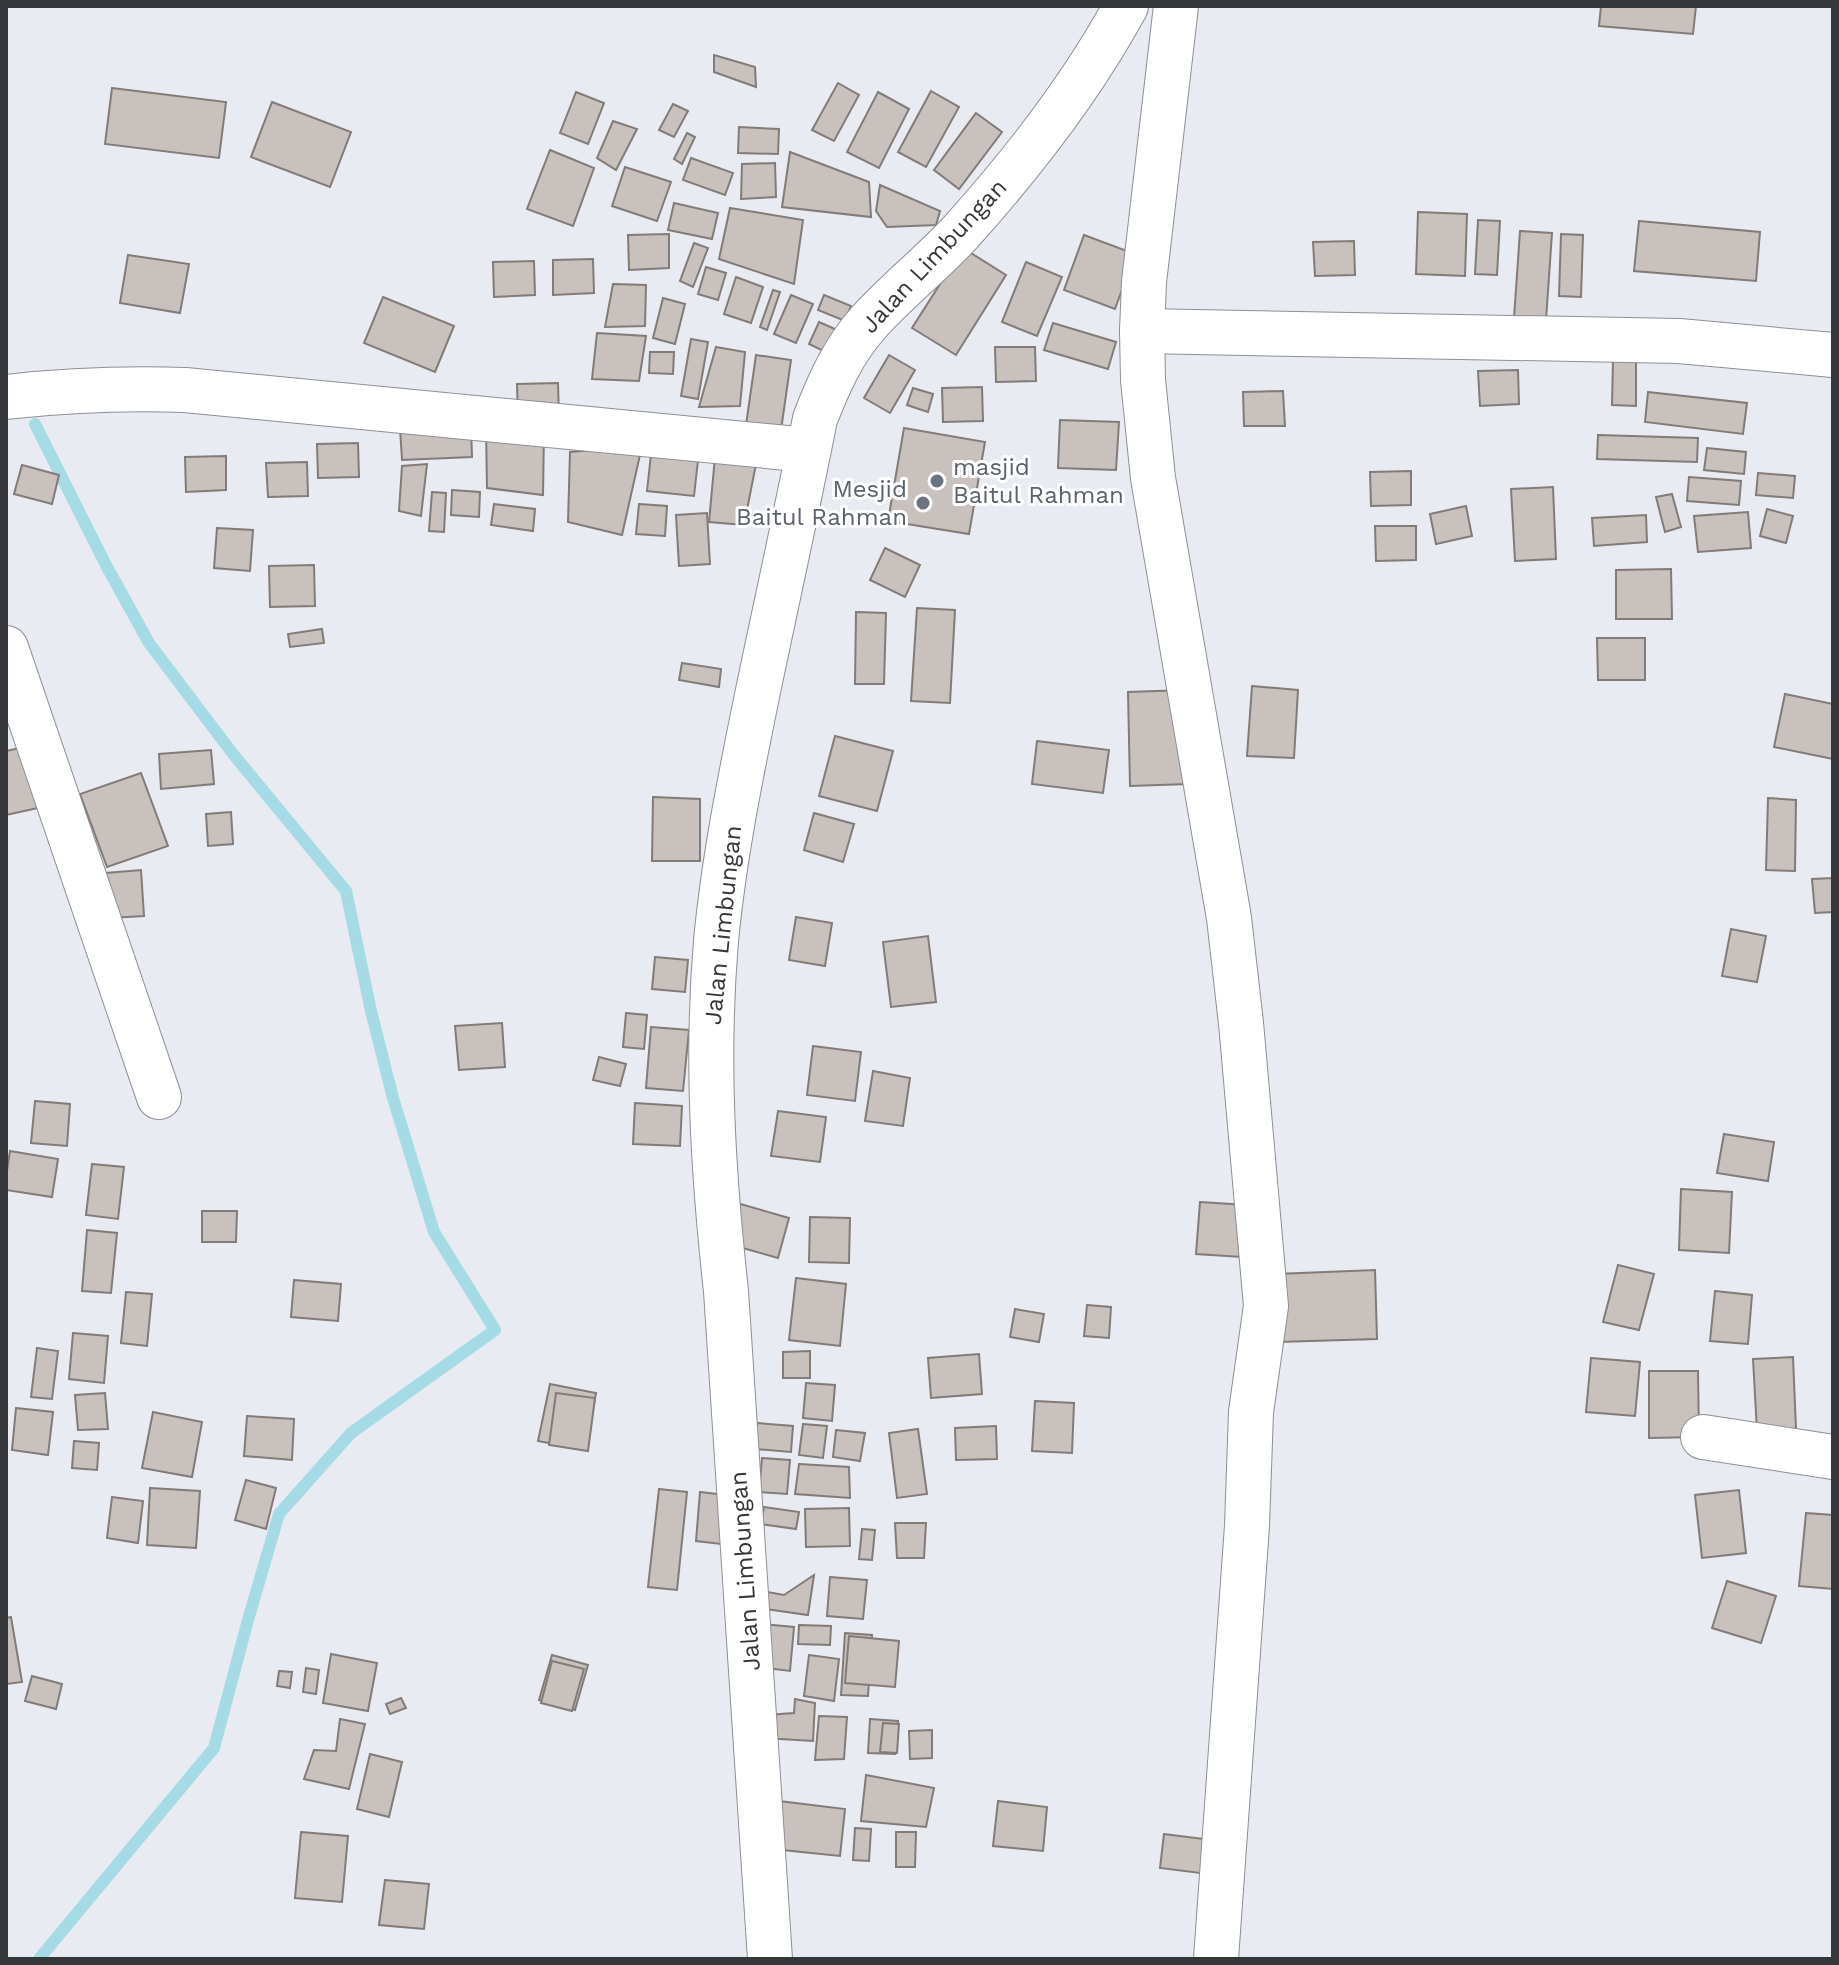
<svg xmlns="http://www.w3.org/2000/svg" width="1839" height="1965" viewBox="0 0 1839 1965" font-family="'Work Sans',sans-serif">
	<rect width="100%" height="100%" fill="#e8ebf2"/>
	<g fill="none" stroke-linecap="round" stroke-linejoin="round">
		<polyline stroke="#a5dbe5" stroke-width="12" points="35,424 107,567 149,643 233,754 346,891 371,1011 393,1098 434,1232 495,1330 351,1433 279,1514 248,1620 214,1748 39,1959"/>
	</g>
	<g fill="#c9c1bd" stroke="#827b77" stroke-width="2">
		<polygon points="1601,6 1696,6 1693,34 1599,26"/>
		<polygon points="714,55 755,67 756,87 714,72"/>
		<polygon points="838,83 859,95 834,141 812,130"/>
		<polygon points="112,88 226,102 219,158 105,144"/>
		<polygon points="931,91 959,107 926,167 898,152"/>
		<polygon points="576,92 604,103 588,144 560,133"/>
		<polygon points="878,92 909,109 879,168 847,152"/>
		<polygon points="272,102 351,132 330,187 251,157"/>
		<polygon points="673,104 688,111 674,137 659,130"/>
		<polygon points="976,113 1002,132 959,189 934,170"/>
		<polygon points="613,121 637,129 616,170 597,158"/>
		<polygon points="739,127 779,129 778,154 738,153"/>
		<polygon points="687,133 695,137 682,164 674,159"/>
		<polygon points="550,150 594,168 573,226 527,209"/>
		<polygon points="790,152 869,182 871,217 782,207"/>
		<polygon points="691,158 733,173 725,195 683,180"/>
		<polygon points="775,163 776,197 741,199 742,164"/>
		<polygon points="625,167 671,182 657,221 612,206"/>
		<polygon points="880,185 940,211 936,225 887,227 876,211"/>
		<polygon points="674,203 718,213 712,239 668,230"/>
		<polygon points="730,208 803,220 794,284 719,259"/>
		<polygon points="1418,212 1467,214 1465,276 1416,274"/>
		<polygon points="1478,220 1500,221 1497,275 1475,274"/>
		<polygon points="1639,221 1760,232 1756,281 1634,271"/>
		<polygon points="1520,231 1552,233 1546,320 1514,318"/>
		<polygon points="669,234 669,268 629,270 628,235"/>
		<polygon points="1561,234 1583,235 1581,297 1559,296"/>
		<polygon points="1084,235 1135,254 1115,309 1064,290"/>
		<polygon points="1354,241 1355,275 1315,276 1313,242"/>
		<polygon points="694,243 708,248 693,287 680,281"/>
		<polygon points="963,248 1006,275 956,355 912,328"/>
		<polygon points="128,255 189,264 180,313 120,303"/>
		<polygon points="593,259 594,293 553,295 553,260"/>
		<polygon points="534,261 535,295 494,297 493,262"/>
		<polygon points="1026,262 1062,277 1037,336 1002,322"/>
		<polygon points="706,267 726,273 718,300 698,294"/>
		<polygon points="736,277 763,287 751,323 724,314"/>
		<polygon points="613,284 646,285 645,326 605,327"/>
		<polygon points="773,290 780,292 767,330 760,327"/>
		<polygon points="791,295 813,304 796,343 774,334"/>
		<polygon points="824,295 851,306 845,321 818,310"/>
		<polygon points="383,297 454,326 435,372 364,343"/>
		<polygon points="663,298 685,304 675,344 653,338"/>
		<polygon points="819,322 844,333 834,356 809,344"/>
		<polygon points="1053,323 1116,342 1108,369 1044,350"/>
		<polygon points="597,333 646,336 639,381 592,379"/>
		<polygon points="691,339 708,342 698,399 681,396"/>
		<polygon points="716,347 745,352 740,406 699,407"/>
		<polygon points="995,347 1035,347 1036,381 996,382"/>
		<polygon points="650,352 674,352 673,374 649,373"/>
		<polygon points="756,355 791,360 781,430 746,425"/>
		<polygon points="889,355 915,370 890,413 864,398"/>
		<polygon points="1613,360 1636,361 1636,406 1612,405"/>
		<polygon points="1518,370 1519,404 1480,406 1478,371"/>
		<polygon points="558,383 559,418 518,419 517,384"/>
		<polygon points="982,387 983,421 943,422 942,388"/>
		<polygon points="913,388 933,394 928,412 907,405"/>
		<polygon points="1283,391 1285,426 1244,426 1243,392"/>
		<polygon points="1648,392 1747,403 1743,434 1645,422"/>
		<polygon points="1060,420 1119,422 1116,470 1058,468"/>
		<polygon points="471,425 472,457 402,460 400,428"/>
		<polygon points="486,427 544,430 543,495 487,488"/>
		<polygon points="904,428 985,442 969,534 888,521"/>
		<polygon points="1598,435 1698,438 1697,462 1597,459"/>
		<polygon points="358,443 359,477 318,478 317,444"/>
		<polygon points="652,445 699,451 694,496 647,491"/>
		<polygon points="642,446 622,535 568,522 570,452"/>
		<polygon points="716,446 759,449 744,525 709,522"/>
		<polygon points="1707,448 1746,452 1744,474 1704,470"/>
		<polygon points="226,456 226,490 186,492 185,457"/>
		<polygon points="307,462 308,496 268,497 266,463"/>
		<polygon points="427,464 421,516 399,511 402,466"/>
		<polygon points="22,465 59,475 52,504 14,494"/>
		<polygon points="1411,471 1411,505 1371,506 1370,472"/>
		<polygon points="1758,473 1795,476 1793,498 1756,495"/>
		<polygon points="1689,477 1741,481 1739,505 1687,501"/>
		<polygon points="1553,487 1556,559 1515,561 1511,489"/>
		<polygon points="452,490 480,492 479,517 451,515"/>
		<polygon points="432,492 446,493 444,532 429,531"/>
		<polygon points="1672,494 1681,527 1665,532 1656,497"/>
		<polygon points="494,504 535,509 533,531 491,525"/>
		<polygon points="639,504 667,506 665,536 636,534"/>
		<polygon points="1466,506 1472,536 1436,544 1430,514"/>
		<polygon points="1767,509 1793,516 1786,543 1760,536"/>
		<polygon points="1748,512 1751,548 1698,552 1694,516"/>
		<polygon points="707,513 710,564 679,566 676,515"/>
		<polygon points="1646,515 1647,542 1594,546 1592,518"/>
		<polygon points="1375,526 1416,526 1416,560 1376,561"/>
		<polygon points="217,528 253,530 250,571 214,568"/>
		<polygon points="885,548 920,565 905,597 870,580"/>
		<polygon points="314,565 315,606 270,607 269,566"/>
		<polygon points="1671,569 1672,619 1616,619 1616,570"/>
		<polygon points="917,608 955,610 950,703 911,701"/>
		<polygon points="856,612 886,613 884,684 855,684"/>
		<polygon points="322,629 324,643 290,647 288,634"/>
		<polygon points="1597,638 1645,638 1645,680 1598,680"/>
		<polygon points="682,663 721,669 719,687 679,680"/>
		<polygon points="1252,686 1298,690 1294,758 1247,756"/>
		<polygon points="1185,690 1188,784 1130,786 1128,692"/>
		<polygon points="1785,694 1833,704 1833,759 1774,747"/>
		<polygon points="835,736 893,751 877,811 819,796"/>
		<polygon points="1037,741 1109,750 1103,793 1032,784"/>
		<polygon points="34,745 47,806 6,815 6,751"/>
		<polygon points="211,750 214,784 161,789 159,754"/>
		<polygon points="141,773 168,846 107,867 80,794"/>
		<polygon points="653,797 700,799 700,861 652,861"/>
		<polygon points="1768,798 1796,800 1795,871 1766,870"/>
		<polygon points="231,812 233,844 208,846 206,814"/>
		<polygon points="814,813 854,824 843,862 804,850"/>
		<polygon points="141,870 144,916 109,918 106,873"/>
		<polygon points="1833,878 1833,912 1815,913 1812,879"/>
		<polygon points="796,917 832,923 825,966 789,960"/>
		<polygon points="1731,929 1766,936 1757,982 1722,976"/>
		<polygon points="928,936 936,1002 891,1007 883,942"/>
		<polygon points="655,957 688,960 685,992 652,989"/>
		<polygon points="626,1013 647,1015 644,1049 623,1047"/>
		<polygon points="502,1023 505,1067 459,1070 455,1026"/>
		<polygon points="651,1027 689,1030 683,1091 646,1088"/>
		<polygon points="813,1046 861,1052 855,1101 807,1095"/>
		<polygon points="599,1057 626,1064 620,1086 593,1080"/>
		<polygon points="873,1071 910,1078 903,1126 865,1121"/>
		<polygon points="35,1101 70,1104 67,1146 31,1143"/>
		<polygon points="635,1103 682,1106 680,1146 633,1144"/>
		<polygon points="778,1111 826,1117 820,1162 771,1156"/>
		<polygon points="1724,1134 1774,1142 1768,1181 1717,1173"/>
		<polygon points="10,1151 58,1159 52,1197 6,1190 6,1177"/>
		<polygon points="92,1164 124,1167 118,1219 86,1215"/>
		<polygon points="1681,1189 1732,1192 1729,1253 1679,1250"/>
		<polygon points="1200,1202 1246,1205 1242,1257 1196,1254"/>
		<polygon points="737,1203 789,1218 778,1258 725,1243"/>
		<polygon points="202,1211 237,1211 236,1242 202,1242"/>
		<polygon points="810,1217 850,1218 849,1263 809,1262"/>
		<polygon points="87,1230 117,1233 111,1293 82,1291"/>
		<polygon points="1618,1265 1654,1274 1639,1330 1603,1322"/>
		<polygon points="1375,1270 1377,1339 1278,1342 1276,1274"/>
		<polygon points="796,1278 846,1284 840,1346 789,1340"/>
		<polygon points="294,1280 341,1284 338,1321 291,1317"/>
		<polygon points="1715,1291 1752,1295 1748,1344 1710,1341"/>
		<polygon points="126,1292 152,1294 147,1346 121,1343"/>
		<polygon points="1087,1305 1111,1307 1109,1338 1084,1336"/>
		<polygon points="1015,1309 1044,1314 1039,1342 1010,1337"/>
		<polygon points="73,1333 108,1336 104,1383 69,1379"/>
		<polygon points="37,1348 58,1351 52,1399 31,1397"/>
		<polygon points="810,1351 810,1378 783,1378 783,1352"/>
		<polygon points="979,1354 982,1394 931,1398 928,1358"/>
		<polygon points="1793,1357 1796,1429 1757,1431 1753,1359"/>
		<polygon points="1591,1358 1640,1362 1635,1416 1586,1412"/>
		<polygon points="1649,1371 1698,1371 1699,1437 1649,1438"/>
		<polygon points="806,1383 835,1385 832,1421 803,1418"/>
		<polygon points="550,1384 596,1393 585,1450 538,1441"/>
		<polygon points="105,1393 108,1429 78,1430 75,1395"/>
		<polygon points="556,1393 595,1398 588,1451 549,1445"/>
		<polygon points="1035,1401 1074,1403 1072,1453 1032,1451"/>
		<polygon points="16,1408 53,1412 48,1455 12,1450"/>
		<polygon points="153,1412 202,1422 192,1477 142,1468"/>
		<polygon points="247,1416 294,1419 292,1460 244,1456"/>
		<polygon points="757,1423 793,1426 791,1452 755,1449"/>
		<polygon points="803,1424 827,1426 823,1458 799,1455"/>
		<polygon points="996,1426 997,1459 956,1460 955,1428"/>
		<polygon points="918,1429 927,1494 897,1498 889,1433"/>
		<polygon points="836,1430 865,1433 860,1461 833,1457"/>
		<polygon points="74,1441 99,1443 97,1470 72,1468"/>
		<polygon points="762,1458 790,1460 787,1494 759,1492"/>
		<polygon points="799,1464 849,1467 850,1498 795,1494"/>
		<polygon points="246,1480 276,1488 266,1529 235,1520"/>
		<polygon points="150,1488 200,1491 196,1548 147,1545"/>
		<polygon points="659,1489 687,1492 677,1590 648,1587"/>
		<polygon points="1739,1490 1746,1553 1702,1558 1695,1495"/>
		<polygon points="700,1492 725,1495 721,1544 696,1541"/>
		<polygon points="112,1497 143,1501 138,1543 107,1538"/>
		<polygon points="764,1507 799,1512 796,1529 761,1524"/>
		<polygon points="849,1508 850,1546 806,1547 805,1509"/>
		<polygon points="1806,1513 1833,1515 1833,1589 1799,1586"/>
		<polygon points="895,1523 926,1523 924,1558 897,1558"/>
		<polygon points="862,1529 875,1530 872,1560 859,1559"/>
		<polygon points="814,1575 808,1615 751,1607 756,1590 784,1595"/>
		<polygon points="830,1577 867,1580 863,1619 827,1616"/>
		<polygon points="1727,1581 1776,1596 1761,1643 1712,1628"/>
		<polygon points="11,1617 22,1682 6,1684 6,1618"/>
		<polygon points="761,1624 794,1627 790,1671 757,1667"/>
		<polygon points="799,1625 831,1626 830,1645 798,1644"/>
		<polygon points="845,1633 872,1635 868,1696 841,1695"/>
		<polygon points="849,1636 899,1641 895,1687 845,1683"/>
		<polygon points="331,1654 377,1663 368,1711 323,1703"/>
		<polygon points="552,1655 588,1665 575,1710 539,1700"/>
		<polygon points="809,1655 839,1659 834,1701 804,1696"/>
		<polygon points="552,1661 584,1669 572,1711 541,1703"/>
		<polygon points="306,1668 319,1670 316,1694 303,1692"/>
		<polygon points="279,1671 292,1672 290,1688 277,1686"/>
		<polygon points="32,1676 62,1684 56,1709 25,1701"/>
		<polygon points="401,1698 406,1708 390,1714 386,1704"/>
		<polygon points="795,1699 815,1703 813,1741 764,1738 767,1715 794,1713"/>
		<polygon points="819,1716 847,1717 844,1759 815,1760"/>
		<polygon points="340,1719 365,1724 349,1789 304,1779 314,1750 336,1751"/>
		<polygon points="870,1719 898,1721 895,1754 868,1753"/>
		<polygon points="883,1723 899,1724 897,1753 880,1752"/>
		<polygon points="932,1730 932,1758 910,1759 909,1731"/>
		<polygon points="370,1754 402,1762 389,1817 357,1809"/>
		<polygon points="866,1775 934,1788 926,1827 861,1821"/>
		<polygon points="779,1801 845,1809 840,1856 773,1849"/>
		<polygon points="998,1801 1047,1807 1043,1851 993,1846"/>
		<polygon points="855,1828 871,1829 869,1861 853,1860"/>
		<polygon points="301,1832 348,1836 342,1902 295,1898"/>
		<polygon points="896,1832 916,1832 915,1867 896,1867"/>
		<polygon points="1164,1834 1220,1841 1216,1875 1160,1868"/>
		<polygon points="385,1880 429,1884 424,1929 379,1925"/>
	</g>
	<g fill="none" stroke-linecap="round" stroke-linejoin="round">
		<g stroke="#8d8f96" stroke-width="46">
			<g id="minor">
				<polyline points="1176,6 1144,282 1142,331 1143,380 1153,478 1229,918 1241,1023 1266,1306 1251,1412 1247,1526 1216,1959"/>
				<polyline points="1142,331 1679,341 1833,355"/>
				<path d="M 6,397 C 68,390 122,388 185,390 L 808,450"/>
				<polyline points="6,648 159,1097"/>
				<polyline points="1703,1437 1833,1457"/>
				<path d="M 770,1959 L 726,1291 C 713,1173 706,1059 716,941 C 724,857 741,774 758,691 C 777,600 797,510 815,419 C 828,385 843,351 868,323 C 897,291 931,264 960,233 C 1023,163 1081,89 1126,6"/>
			</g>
		</g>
		<use href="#minor" stroke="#fff" stroke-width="44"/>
	</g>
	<g fill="#6b7280" stroke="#fff" stroke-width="3">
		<circle cx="937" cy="481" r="8"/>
		<circle cx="923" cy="503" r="8"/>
	</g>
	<g text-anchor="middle" stroke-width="6" stroke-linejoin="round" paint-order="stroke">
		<g font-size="24" fill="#353639" stroke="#fff">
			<text transform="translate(934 256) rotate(-47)" y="8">Jalan Limbungan</text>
			<text transform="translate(723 925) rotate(-84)" y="8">Jalan Limbungan</text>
			<text transform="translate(745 1571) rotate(-94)" y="8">Jalan Limbungan</text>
		</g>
		<g font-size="24" fill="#5b616d" stroke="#fff" text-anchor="start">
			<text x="953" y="475">masjid<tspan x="953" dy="28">Baitul Rahman</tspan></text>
			<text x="907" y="497" text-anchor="end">Mesjid<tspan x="907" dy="28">Baitul Rahman</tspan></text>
		</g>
	</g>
	<rect width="1839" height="1965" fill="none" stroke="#353639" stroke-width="16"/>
</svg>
